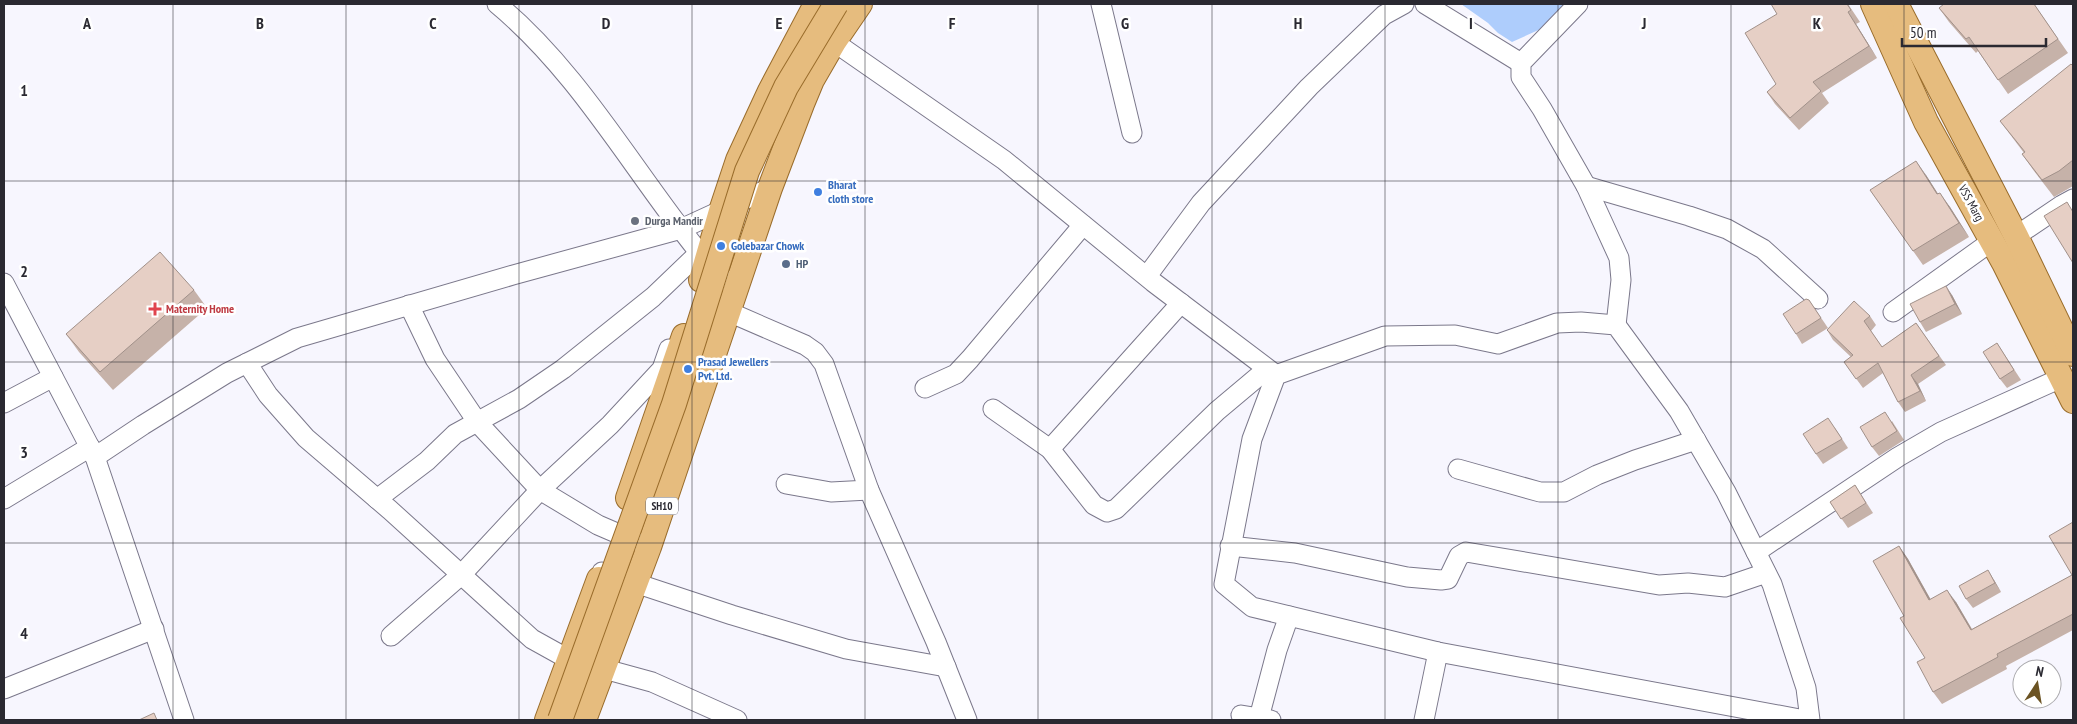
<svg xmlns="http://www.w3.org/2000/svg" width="2077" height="724" viewBox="0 0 2077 724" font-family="'PT Sans Narrow',sans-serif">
	<rect width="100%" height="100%" fill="#f7f6fe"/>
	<polygon fill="#aecdfc" points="1461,4 1573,4 1565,18 1512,42 1498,33 1488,23"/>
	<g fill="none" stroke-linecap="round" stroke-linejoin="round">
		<g stroke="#7b788b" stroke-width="21">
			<g id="minor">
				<path d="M 497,4 C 579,72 632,169 698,251 C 709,265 723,277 735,290"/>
				<polyline points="1101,4 1132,133"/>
				<polyline points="1425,4 1521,63"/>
				<polyline points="1578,4 1521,63 1521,77 1542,109 1586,186 1619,258 1621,280 1616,325"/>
				<polyline points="824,35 1004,160 1153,282 1276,375"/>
				<polyline points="1586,186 1689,216 1727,229 1763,249 1818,299"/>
				<polyline points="2016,236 2062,205 2073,199"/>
				<polyline points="1147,276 1201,203 1309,87 1384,15 1404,4"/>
				<polyline points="4,283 95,457 184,720"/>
				<polyline points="409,305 435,359 478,423 540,490 598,525 649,547"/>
				<polyline points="729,312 805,345 815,352 824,364 869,490 936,642 967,720"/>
				<polyline points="1893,312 1992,241"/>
				<polyline points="247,363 268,395 306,438 390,510 532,639 568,659 652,682 737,720"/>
				<polyline points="925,388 956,374 970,359 1083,225"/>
				<polyline points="4,403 53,377"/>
				<polyline points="993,409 1050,449 1094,505 1107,512 1116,509 1217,411 1267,369"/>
				<polyline points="1050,449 1181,303"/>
				<polyline points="95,457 143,425 227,373 297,338 513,275 681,229 770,188"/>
				<polyline points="1458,469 1540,492 1564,492 1597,475 1635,460 1696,440"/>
				<polyline points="786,484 831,492 869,490"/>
				<polyline points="4,499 90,447"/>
				<polyline points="377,499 427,461 455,434 519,399 563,369 653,297 699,253"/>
				<polyline points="1230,546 1295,553 1407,577 1441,580 1448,579 1459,556 1466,552 1659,585 1688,583 1725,587 1766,573"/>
				<polyline points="1756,552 1898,457 1941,432 2061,378"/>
				<polyline points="602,572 732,615 846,649 946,667"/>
				<polyline points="391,636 461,575 540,490 610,425 662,369 669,349"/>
				<polyline points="4,689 154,629"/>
				<polyline points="1241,715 1271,720"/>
				<polyline points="1259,718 1277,650 1289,616"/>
				<polyline points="1424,720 1438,652"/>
				<polyline points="1805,720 1438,652 1252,607 1224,584 1252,439 1276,375 1385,336 1455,335 1498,344 1557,323 1581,322 1616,325 1679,411 1726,492 1772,584 1806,688 1810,720"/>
			</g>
		</g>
		<g stroke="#996c2b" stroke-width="26">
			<g id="major">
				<polyline points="1873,4 1926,122 2004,263 2073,401"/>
				<polyline points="1896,4 2016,236 2073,354"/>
				<polyline points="701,280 721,211 738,160 770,91 816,4"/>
				<polyline points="628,498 684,336"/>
				<polyline points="547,720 599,579"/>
				<polyline points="584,720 649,547 770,188 802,104 812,80 834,42 860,4"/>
			</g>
		</g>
		<use href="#minor" stroke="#fff" stroke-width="19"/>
		<use href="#major" stroke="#e6bc7e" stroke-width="24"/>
		<g stroke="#996c2b" stroke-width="26" stroke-linecap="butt">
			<polyline id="major-bridge" points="560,720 674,404 747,171 786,87 836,4"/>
		</g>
		<use href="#major-bridge" stroke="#e6bc7e" stroke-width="24"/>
	</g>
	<g fill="#c6b2a9">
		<polygon points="1848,4 1860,22 1856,24 1877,58 1822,93 1829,103 1799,130 1775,104 1767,92 1776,84"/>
		<polygon points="2034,4 2068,53 2008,94 1978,51 1976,53 1949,22 1939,8"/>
		<polygon points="2073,66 2073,186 2054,197 2034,171 2022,154 2024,153 2000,121"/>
		<polygon points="1926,175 1938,194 1950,207 1969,237 1923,265 1870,190"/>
		<polygon points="194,290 207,308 113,390 79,352 66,334"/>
		<polygon points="1952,295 1962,314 1926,332 1920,322"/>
		<polygon points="1809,300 1828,328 1802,344 1796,334"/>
		<polygon points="1870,316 1876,325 1871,331 1882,347 1916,323 1946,365 1918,384 1926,401 1905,412 1898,402 1883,373 1863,388 1844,362 1851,357 1833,340 1827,330"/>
		<polygon points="1997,343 2021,380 2007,388 2000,379"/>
		<polygon points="1892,421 1904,440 1879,456 1872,447"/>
		<polygon points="1835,428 1848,448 1823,464 1816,454"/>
		<polygon points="1855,485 1873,513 1848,528 1830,502"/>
		<polygon points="2073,522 2073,630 2006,666 2007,669 1942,704 1933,692 1925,658 1904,616 1899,546 1908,559 1931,600 1956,602 1972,629 2072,575"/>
		<polygon points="1994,580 2001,592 1973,608 1966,599"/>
	</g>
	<g fill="#a1918a">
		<polygon points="1848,12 1856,24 1877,58 1869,46"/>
		<polygon points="1916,161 1926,175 1947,208 1937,194"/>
		<polygon points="1940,193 1950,207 1969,237 1959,223"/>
		<polygon points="1946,286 1952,295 1962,314 1955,304"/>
		<polygon points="1911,375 1918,384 1926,401 1920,391"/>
		<polygon points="1899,546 1908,559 1938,613 1929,600"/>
		<polygon points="1988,570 1994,580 2001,592 1995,583"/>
		<polygon points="1947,590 1956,602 1979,642 1971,630"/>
	</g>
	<g fill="#e6cfc5" stroke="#a1918a">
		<polygon points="1771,4 1847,4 1851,10 1848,12 1869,46 1813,82 1821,91 1790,118 1767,92 1776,84 1745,33 1777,14"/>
		<polygon points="1944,4 2034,4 2058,39 1998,80 1969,37 1966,39 1939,8"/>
		<polygon points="2071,64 2073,66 2073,160 2059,171 2042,180 2022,154 2025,152 2000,121"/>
		<polygon points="1916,161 1937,194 1940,193 1959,223 1913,251 1870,190"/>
		<polygon points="2067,202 2073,212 2073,263 2044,216"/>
		<polygon points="160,252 194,290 100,372 66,334"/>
		<polygon points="1946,286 1955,304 1920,322 1910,304"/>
		<polygon points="1806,299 1809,300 1821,318 1796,334 1783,314"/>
		<polygon points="1854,301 1870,316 1864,321 1882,347 1916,323 1939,356 1911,375 1920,391 1898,402 1878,363 1856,379 1844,362 1853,355 1827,330"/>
		<polygon points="1997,343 2014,370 2000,379 1983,352"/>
		<polygon points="1885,412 1897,431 1872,447 1860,427"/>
		<polygon points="1828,418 1842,439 1816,454 1803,434"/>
		<polygon points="1855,485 1866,503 1841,519 1830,502"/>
		<polygon points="2073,522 2073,614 1997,654 1998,657 1933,692 1917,662 1925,658 1900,618 1904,616 1873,561 1899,546 1929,600 1947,590 1971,630 2072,575 2049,536"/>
		<polygon points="1988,570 1995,583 1966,599 1959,586"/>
		<polygon points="154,713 157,720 139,720"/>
	</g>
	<path fill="none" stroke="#2a2931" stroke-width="1" stroke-opacity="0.55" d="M 173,4 L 173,720M 346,4 L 346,720M 519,4 L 519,720M 692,4 L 692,720M 865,4 L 865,720M 1038,4 L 1038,720M 1212,4 L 1212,720M 1385,4 L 1385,720M 1558,4 L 1558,720M 1731,4 L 1731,720M 1904,4 L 1904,720M 4,181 L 2073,181M 4,362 L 2073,362M 4,543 L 2073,543"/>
	<g fill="#3f7fe0" stroke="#fff" stroke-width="2">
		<circle cx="818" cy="192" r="5"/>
		<circle cx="721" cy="246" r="5"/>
		<circle cx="688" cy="369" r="5"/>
	</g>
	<circle fill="#6b7280" stroke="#fff" stroke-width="2" cx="635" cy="221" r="5"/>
	<circle fill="#5c6f8a" stroke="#fff" stroke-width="2" cx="786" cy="264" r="5"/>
	<path fill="#e0444e" stroke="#fff" stroke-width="2" d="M152.5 301.5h5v5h5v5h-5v5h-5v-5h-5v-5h5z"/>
	<g text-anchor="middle" stroke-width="5" stroke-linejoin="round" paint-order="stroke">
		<rect fill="#fff" stroke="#6a696f" stroke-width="1" x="646" y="497.5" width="32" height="17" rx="4"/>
		<g font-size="11" font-weight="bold" fill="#2a2931">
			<text x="662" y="510">SH10</text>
		</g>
		<g font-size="12" font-weight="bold" fill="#366cbe" stroke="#fff" text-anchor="start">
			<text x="828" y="189">Bharat<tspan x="828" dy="14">cloth store</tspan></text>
			<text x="731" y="250">Golebazar Chowk</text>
			<text x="698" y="366">Prasad Jewellers<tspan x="698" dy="14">Pvt. Ltd.</tspan></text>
		</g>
		<g font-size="12" fill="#2a2931" stroke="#fff">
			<text transform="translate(1971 203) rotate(61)" y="4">VSS Marg</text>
		</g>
		<g font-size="12" font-weight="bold" fill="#5b616d" stroke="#fff" text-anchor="start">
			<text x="645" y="225">Durga Mandir</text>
		</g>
		<g font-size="12" font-weight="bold" fill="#4e5e75" stroke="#fff" text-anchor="start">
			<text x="796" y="268">HP</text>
		</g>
		<g font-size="12" font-weight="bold" fill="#be3a42" stroke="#fff" text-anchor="start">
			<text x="166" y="313">Maternity Home</text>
		</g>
	</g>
	<g font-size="16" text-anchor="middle" font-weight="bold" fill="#2a2931" stroke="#fff" stroke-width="5" stroke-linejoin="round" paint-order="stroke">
		<text x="87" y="29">A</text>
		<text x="260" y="29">B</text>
		<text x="433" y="29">C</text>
		<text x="606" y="29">D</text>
		<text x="779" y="29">E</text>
		<text x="952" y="29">F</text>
		<text x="1125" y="29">G</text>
		<text x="1298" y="29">H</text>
		<text x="1471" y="29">I</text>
		<text x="1644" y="29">J</text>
		<text x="1817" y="29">K</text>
		<text x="24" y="96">1</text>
		<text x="24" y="277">2</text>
		<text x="24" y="458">3</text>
		<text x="24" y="639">4</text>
	</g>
	<rect width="2077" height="724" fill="none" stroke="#2a2931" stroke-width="10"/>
	<g transform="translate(2037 684) rotate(12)"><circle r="24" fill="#ffffff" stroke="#aaa9ad"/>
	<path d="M0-4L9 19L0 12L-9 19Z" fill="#6b5323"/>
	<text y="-8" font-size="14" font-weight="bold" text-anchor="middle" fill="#2a2931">N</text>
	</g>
	<path d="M1902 38v8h144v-8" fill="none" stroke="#2a2931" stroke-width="2.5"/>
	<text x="1910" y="38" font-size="15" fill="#2a2931" stroke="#ffffff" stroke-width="4" paint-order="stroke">50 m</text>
</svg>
